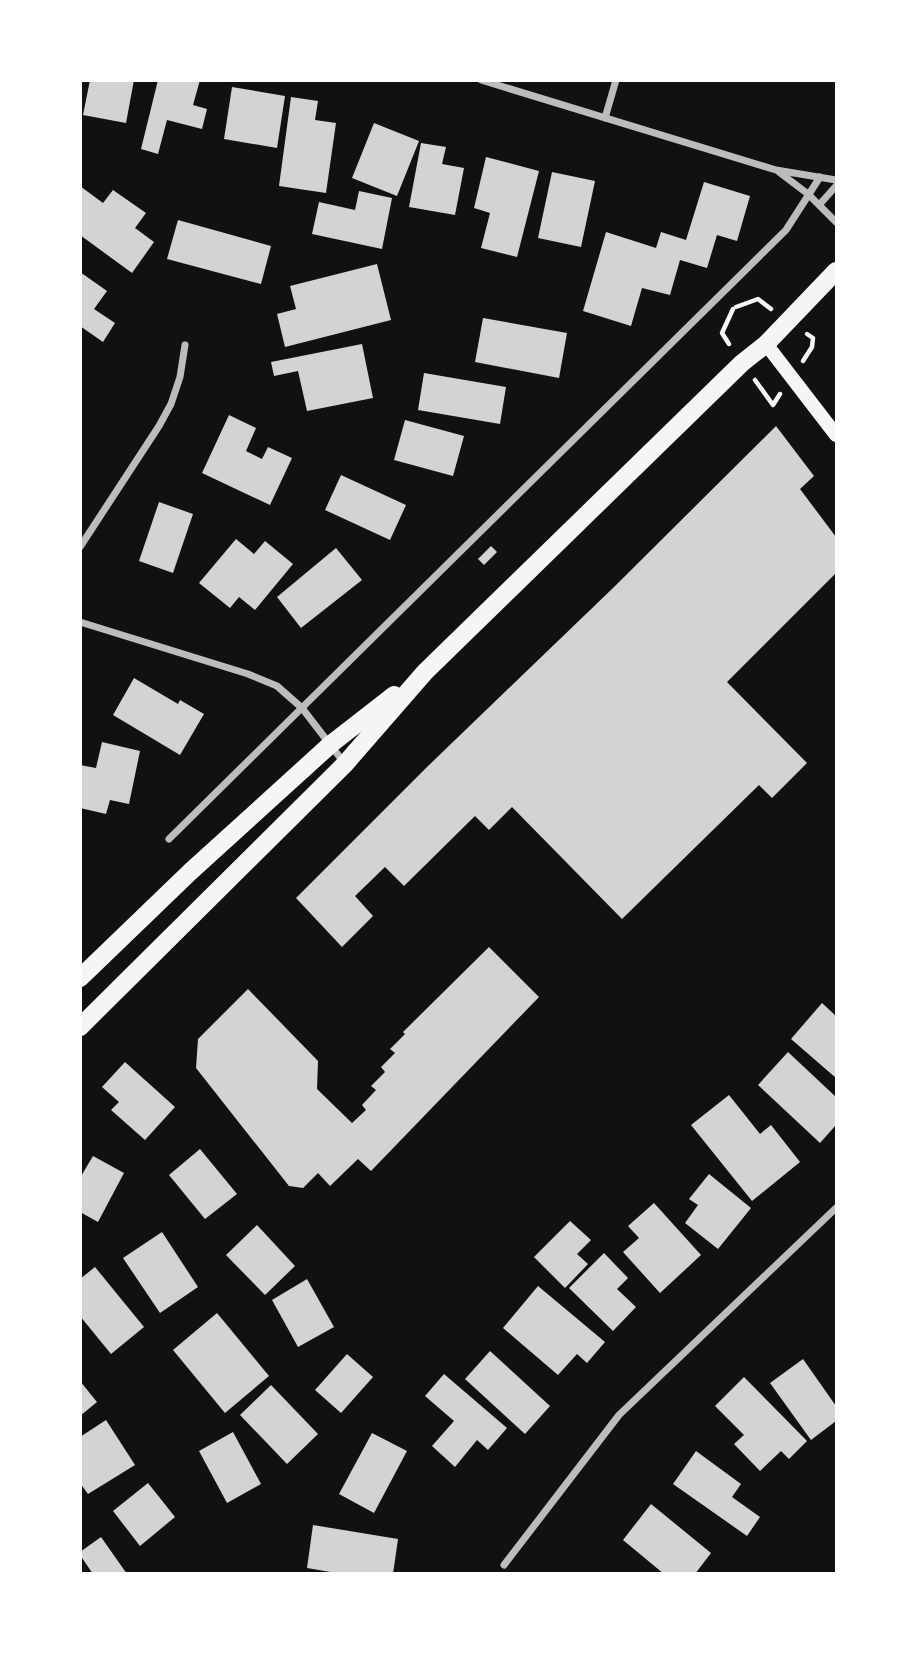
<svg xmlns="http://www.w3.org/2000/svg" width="917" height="1654" viewBox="0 0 917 1654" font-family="'DejaVu Sans',sans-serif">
	<rect width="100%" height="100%" fill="#111"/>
	<g fill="#d3d3d3">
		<polygon points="90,80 134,80 126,123 83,115"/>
		<polygon points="158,80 200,80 193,105 207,109 202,129 167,120 158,154 141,149"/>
		<polygon points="232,87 285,96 277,148 224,139"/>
		<polygon points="291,97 318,101 315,120 336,123 326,193 279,186"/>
		<polygon points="374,123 419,141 397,196 352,178"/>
		<polygon points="421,143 446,147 442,164 464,168 455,215 409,207"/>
		<polygon points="486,157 539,171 517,257 481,248 490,213 474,208"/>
		<polygon points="552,172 595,181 581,247 538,238"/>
		<polygon points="704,182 750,196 737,241 717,235 707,268 680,260 670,295 642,288 631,326 583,311 606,232 656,248 661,232 686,240"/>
		<polygon points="80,186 103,203 113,190 146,213 135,228 154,242 132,273 80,235"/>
		<polygon points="359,191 392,198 382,249 312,234 319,202 355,210"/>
		<polygon points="178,220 271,246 261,284 167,259"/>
		<polygon points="377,264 391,320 285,347 277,314 296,309 290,286"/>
		<polygon points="80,272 107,291 94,309 115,323 103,342 80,326"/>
		<polygon points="483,318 567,333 559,378 475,362"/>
		<polygon points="362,344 373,398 307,411 298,371 274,376 271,362"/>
		<polygon points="424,373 506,387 500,424 418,410"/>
		<polygon points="229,415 256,428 246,451 262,459 268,447 292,458 270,505 202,473"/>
		<polygon points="405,420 464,436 453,476 394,460"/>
		<polygon points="776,426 814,476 800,489 836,537 836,573 727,682 807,763 772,798 759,785 622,919 512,807 489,830 475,816 404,886 385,867 355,896 373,916 342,947 296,898 427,767 613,588"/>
		<polygon points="341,475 406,505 390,540 325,510"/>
		<polygon points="159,502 193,514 173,573 139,561"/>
		<polygon points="236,539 254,554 265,541 293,564 255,610 239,597 230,608 199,583"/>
		<polygon points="491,546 497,552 484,565 478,559"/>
		<polygon points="336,548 362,580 301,628 277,597"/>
		<polygon points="134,678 178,704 180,700 204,714 180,755 113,715"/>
		<polygon points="102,742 140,751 129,804 110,800 106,814 80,808 80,765 96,768"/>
		<polygon points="489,947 539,997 371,1171 358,1159 330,1186 318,1173 303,1188 289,1186 196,1068 198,1039 248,989 318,1061 317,1089 352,1123 366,1110 362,1105 376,1090 371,1086 385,1072 381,1067 395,1053 390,1049 405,1034 403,1032"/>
		<polygon points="822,1003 836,1016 836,1078 791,1039"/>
		<polygon points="788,1052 836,1097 836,1125 820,1143 758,1085"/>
		<polygon points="125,1062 175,1107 145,1140 111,1110 119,1102 102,1087"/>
		<polygon points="729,1095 760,1134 771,1125 800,1162 752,1201 691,1125"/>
		<polygon points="200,1149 237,1194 205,1219 169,1175"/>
		<polygon points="93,1156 124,1173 98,1222 80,1212 80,1178"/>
		<polygon points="709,1174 751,1208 718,1249 685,1223 698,1205 689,1199"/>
		<polygon points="654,1203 701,1255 660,1293 623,1252 639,1238 628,1226"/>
		<polygon points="570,1221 591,1240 577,1254 588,1264 565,1288 534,1257"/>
		<polygon points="257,1225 295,1266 265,1295 226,1255"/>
		<polygon points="162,1232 198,1287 160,1313 123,1258"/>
		<polygon points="604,1253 628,1278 617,1289 636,1307 613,1331 569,1288"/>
		<polygon points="95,1267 144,1327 111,1354 80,1316 80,1279"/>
		<polygon points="307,1279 334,1327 298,1347 272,1300"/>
		<polygon points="538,1286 605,1342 587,1363 577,1354 558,1375 503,1328"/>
		<polygon points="217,1313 269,1376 225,1413 173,1350"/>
		<polygon points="490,1351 550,1406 525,1434 465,1379"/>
		<polygon points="347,1354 373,1377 341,1413 315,1390"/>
		<polygon points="803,1359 836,1406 836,1421 811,1440 770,1383"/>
		<polygon points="444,1374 507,1428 488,1450 477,1440 455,1467 432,1446 454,1421 425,1396"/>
		<polygon points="744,1377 807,1441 789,1459 781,1451 760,1471 734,1444 744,1435 715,1406"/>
		<polygon points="80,1381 97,1402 80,1416"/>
		<polygon points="271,1385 318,1434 287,1464 240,1415"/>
		<polygon points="106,1420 135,1465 88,1494 80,1483 80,1437"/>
		<polygon points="233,1432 261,1484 227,1503 199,1451"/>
		<polygon points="372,1433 407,1451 374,1513 339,1494"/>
		<polygon points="696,1451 741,1484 732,1497 760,1517 747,1536 673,1484"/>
		<polygon points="148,1483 175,1517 140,1546 113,1511"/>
		<polygon points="651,1504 711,1553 695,1574 664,1574 623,1540"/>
		<polygon points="313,1525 398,1539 393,1574 342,1574 307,1568"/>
		<polygon points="101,1537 127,1574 93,1574 80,1555 80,1552"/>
	</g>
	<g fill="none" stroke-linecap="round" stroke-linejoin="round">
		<g stroke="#f5f5f5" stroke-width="4.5">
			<polyline points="736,307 758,299 771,309"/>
			<polyline points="729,344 722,333 733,309"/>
			<polyline points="803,361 812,347 813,338 807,334"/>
			<polyline points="755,380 773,405 780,394"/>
		</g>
		<g stroke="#bcbcbc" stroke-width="7">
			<polyline points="481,80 776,170 836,180"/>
			<polyline points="605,118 616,80"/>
			<polyline points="779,172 808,194 836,222"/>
			<polyline points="820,204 836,186"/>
			<polyline points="80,547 159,426 171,404 180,377 185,345"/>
			<polyline points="80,622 248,674 277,686 302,708 345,764"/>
			<polyline points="169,839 786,230 820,177"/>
			<polyline points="504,1565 619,1415 836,1208"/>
		</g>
		<polyline stroke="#f5f5f5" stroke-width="14" points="766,344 836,435"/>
		<g stroke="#f5f5f5" stroke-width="18">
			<polyline points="80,978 190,872 331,744 394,695"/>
			<polyline points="80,1027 345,764 425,672 742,363 766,344 836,271"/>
		</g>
	</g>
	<rect width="917" height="1654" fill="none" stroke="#ffffff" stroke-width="164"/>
</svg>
